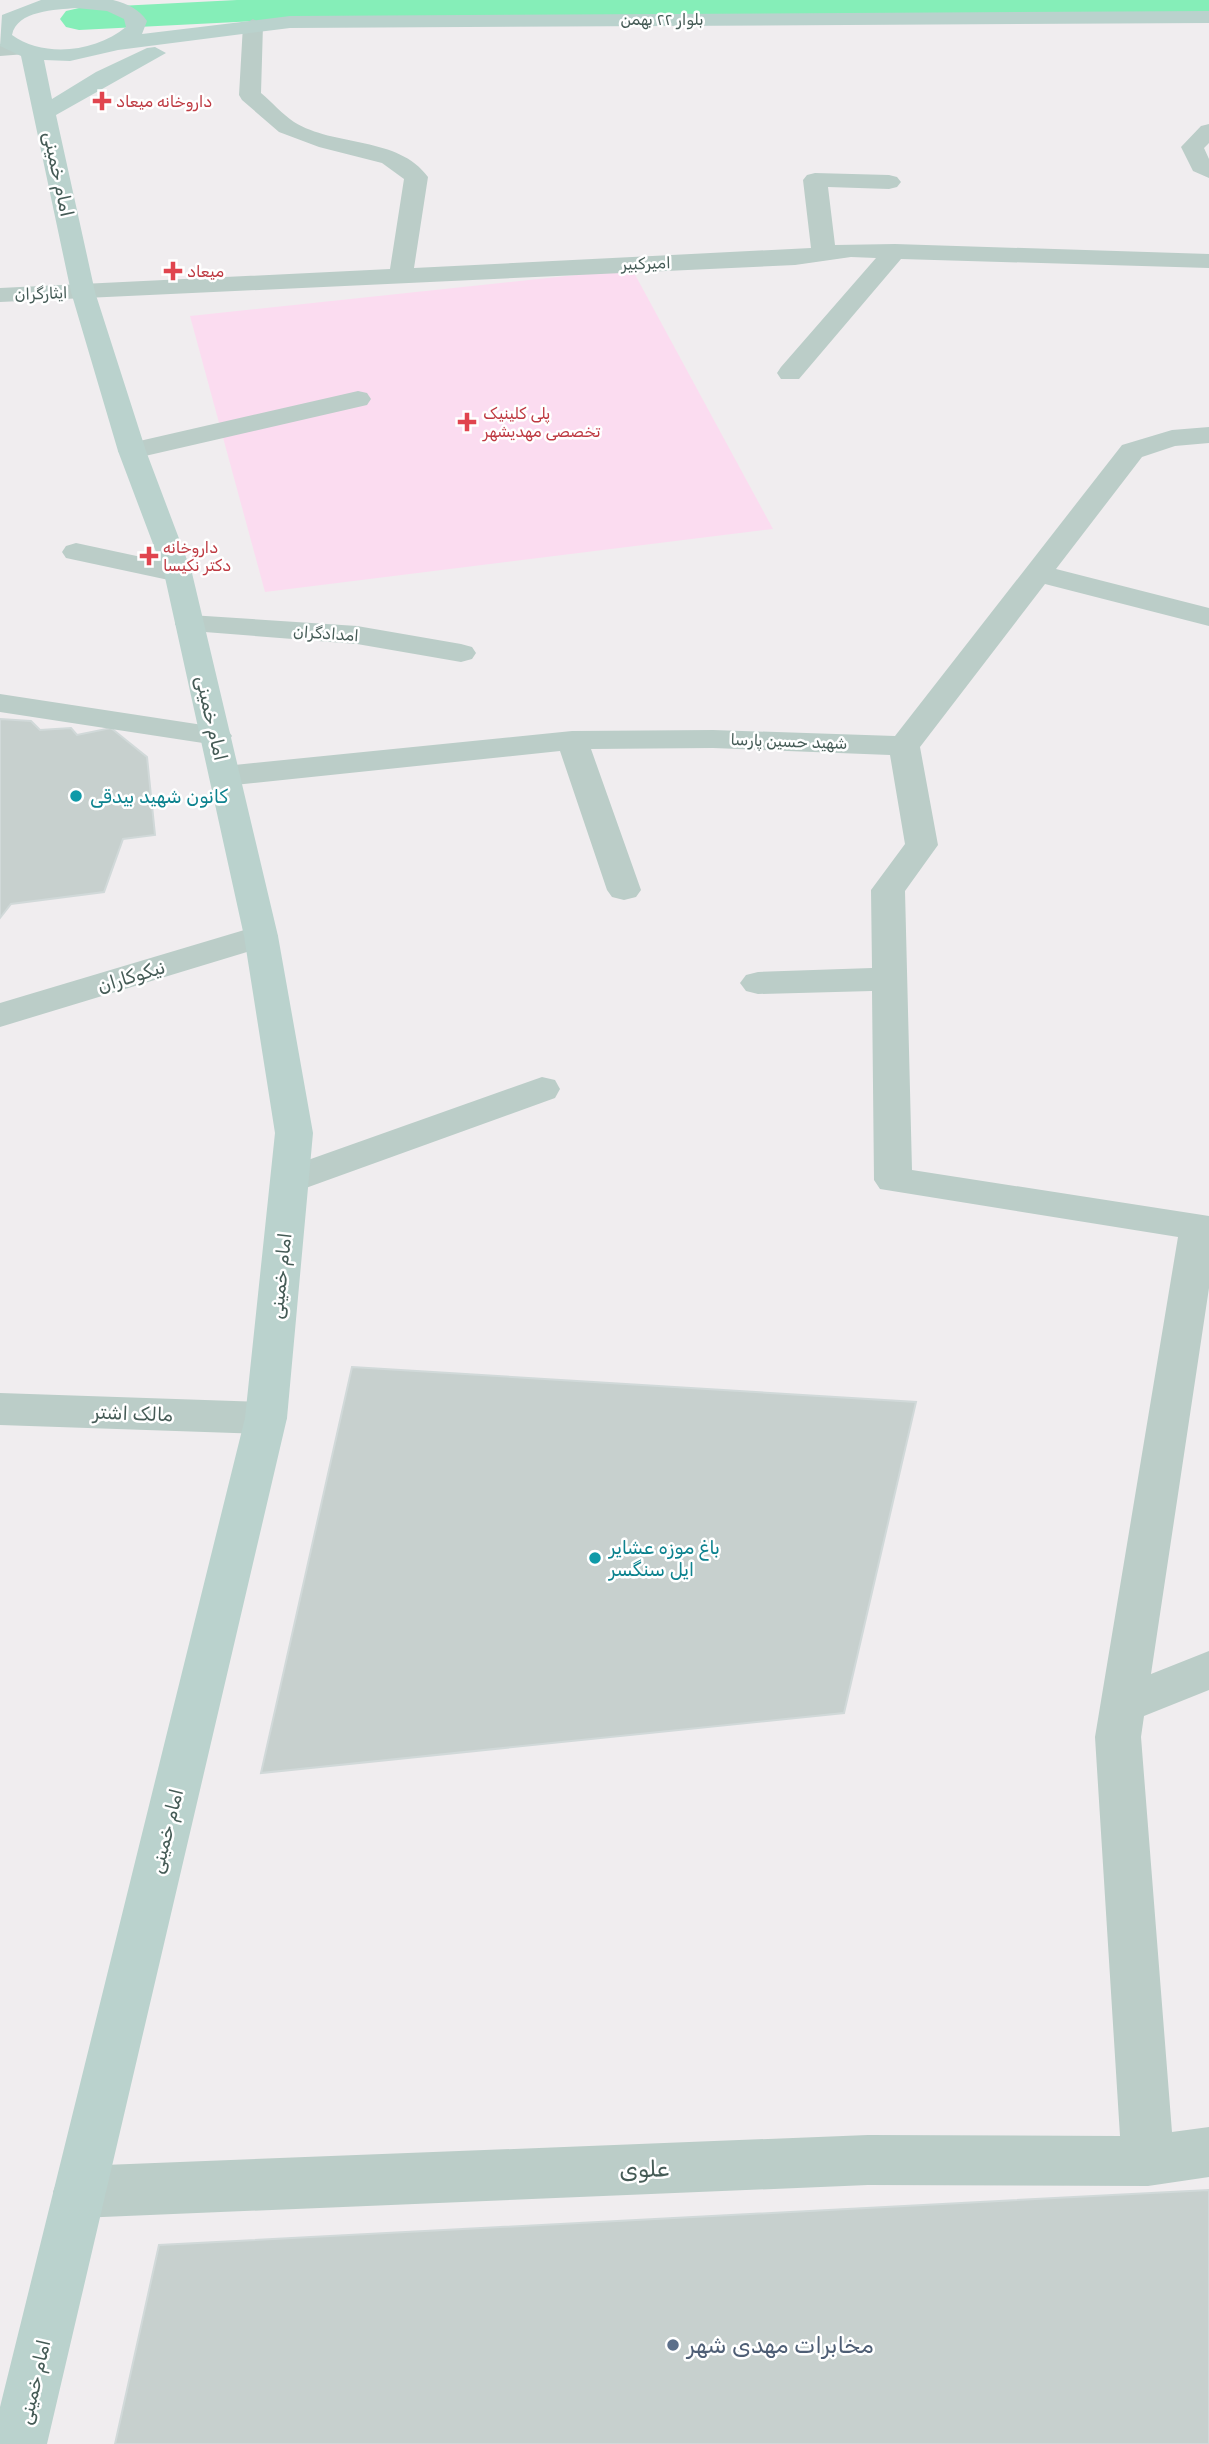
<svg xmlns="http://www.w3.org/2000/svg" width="1209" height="2444" viewBox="0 0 1209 2444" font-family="Rubik,Vazirmatn,sans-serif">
	<rect width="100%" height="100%" fill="#f0edef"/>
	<polygon fill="#fbdcf0" points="632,269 773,529 265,592 190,316"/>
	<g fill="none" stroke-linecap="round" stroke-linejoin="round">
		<polygon fill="#85eeb8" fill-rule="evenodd" points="237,0 1209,0 1209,18 258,21 79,30 66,27 60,19 66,11 79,8"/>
	</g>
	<g fill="#c7d0ce" stroke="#d1d9d9" stroke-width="2">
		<polygon points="0,719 31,721 40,730 71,728 77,735 111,728 147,757 155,835 123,839 104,892 11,904 0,918"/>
		<polygon points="352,1367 916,1402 844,1713 261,1773"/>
		<polygon points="1209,2190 1209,2444 115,2444 159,2245"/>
	</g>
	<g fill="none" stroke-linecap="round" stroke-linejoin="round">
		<g fill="#bbcdc8" fill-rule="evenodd">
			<path d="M 253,19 L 263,25 L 261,93 C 272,102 282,114 294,122 C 334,147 399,136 428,177 L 414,268 L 811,248 L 803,180 L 807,175 L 815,173 L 889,175 L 897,177 L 901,182 L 897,187 L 889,189 L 828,187 L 835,245 L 895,244 L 1209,254 L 1209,268 L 901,259 L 799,379 L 781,379 L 777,373 L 781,367 L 876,258 L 851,257 L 795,265 L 0,302 L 0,288 L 390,269 L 404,179 L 382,163 L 319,147 L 279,132 L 242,100 L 239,95 L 243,25 Z"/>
			<polygon points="18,43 26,44 29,49 26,54 0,56 0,44"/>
			<polygon points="1209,124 1209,143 1204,148 1209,159 1209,178 1193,171 1181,147 1201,126"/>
			<polygon points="358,391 367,393 371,399 367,405 132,459 122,457 118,451 122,445"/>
			<polygon points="1209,427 1209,443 1175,446 1142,457 1056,569 1209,608 1209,626 1045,584 920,747 938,845 905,891 912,1170 1209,1216 1209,1288 1151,1674 1209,1651 1209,1690 1144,1716 1141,1737 1172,2132 1209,2127 1209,2177 1148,2186 868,2185 79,2218 60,2210 53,2192 60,2174 79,2166 868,2135 1120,2136 1095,1737 1178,1237 880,1189 874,1180 872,991 758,994 746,991 740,983 746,975 758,972 872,968 871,890 905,844 890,755 713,748 591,749 641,890 636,897 624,900 612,897 607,890 560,751 225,786 214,783 209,776 214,769 225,766 572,731 713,730 895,736 1122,445 1172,430"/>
			<polygon points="76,543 188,567 192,573 188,579 178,582 66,558 62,552 66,546"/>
			<polygon points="190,615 357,626 461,644 472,647 476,653 472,659 461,662 357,644 179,630 175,624 179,618"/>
			<polygon points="0,694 216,727 227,729 232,736 227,743 216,745 0,712"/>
			<polygon points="261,925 273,928 278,936 273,944 0,1027 0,1003"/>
			<polygon points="542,1077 555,1080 560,1089 555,1098 303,1189 290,1193 277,1189 271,1180 277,1171"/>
			<polygon points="0,1393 266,1402 281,1407 287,1418 281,1429 266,1434 0,1425"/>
		</g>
		<path fill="#bad2cd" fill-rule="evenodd" d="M 41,0 L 113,0 C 128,4 139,9 147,21 L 142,34 L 290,16 L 1209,11 L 1209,23 L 290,28 L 118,50 L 70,61 L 44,60 L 52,99 L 96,72 L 147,48 L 155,47 L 166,53 L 56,115 L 95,292 L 146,451 L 192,573 L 278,936 L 313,1133 L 287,1418 L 47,2444 L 0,2444 L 0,2407 L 245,1418 L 275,1133 L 244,936 L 164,573 L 118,451 L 71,292 L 21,56 L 0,46 L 2,15 ZM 76,8 L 107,11 L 124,19 L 126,27 C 96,52 44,58 12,35 C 17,10 56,10 76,8 Z"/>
	</g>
	<g fill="#e0444e" stroke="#fff" stroke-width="2.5">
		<path d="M98.5 90.5h7v7h7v7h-7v7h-7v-7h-7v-7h7z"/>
		<path d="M169.5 260.5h7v7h7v7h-7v7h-7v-7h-7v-7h7z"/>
		<path d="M463.5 411.5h7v7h7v7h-7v7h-7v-7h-7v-7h7z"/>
		<path d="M145.5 545.5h7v7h7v7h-7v7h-7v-7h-7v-7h7z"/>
	</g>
	<g fill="#0f9aa8" stroke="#fff" stroke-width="2.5">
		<circle cx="76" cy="796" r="7"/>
		<circle cx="595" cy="1558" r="7"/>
	</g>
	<circle fill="#5c6f8a" stroke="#fff" stroke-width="2.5" cx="673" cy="2345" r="7"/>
	<g text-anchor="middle" stroke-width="5" stroke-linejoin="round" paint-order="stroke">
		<g font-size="16" fill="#455b56" stroke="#fff">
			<text x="662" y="25">بلوار ۲۲ بهمن</text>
			<text transform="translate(646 263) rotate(-2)" y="6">امیرکبیر</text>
			<text transform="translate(41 293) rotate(-2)" y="6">ایثارگران</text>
			<text transform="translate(326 633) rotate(4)" y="6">امدادگران</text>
			<text transform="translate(789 741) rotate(2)" y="6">شهید حسین پارسا</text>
		</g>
		<g font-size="16" fill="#be3a42" stroke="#fff" text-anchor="start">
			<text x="116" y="107">داروخانه میعاد</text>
			<text x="187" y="277">میعاد</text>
			<text x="483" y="419">پلی کلینیک<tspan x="483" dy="18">تخصصی مهدیشهر</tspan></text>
			<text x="163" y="553">داروخانه<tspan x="163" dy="18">دکتر نکیسا</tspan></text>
		</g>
		<g font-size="19" fill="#455b56" stroke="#fff">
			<text transform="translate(59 174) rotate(78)" y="7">امام خمینی</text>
			<text transform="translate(212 718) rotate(77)" y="7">امام خمینی</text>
			<text transform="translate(131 976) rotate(-17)" y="7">نیکوکاران</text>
			<text transform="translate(280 1276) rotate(-84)" y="7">امام خمینی</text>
			<text transform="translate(133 1413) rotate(2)" y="7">مالک اشتر</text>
			<text transform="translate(166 1831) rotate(-76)" y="7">امام خمینی</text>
			<text transform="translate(34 2382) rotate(-77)" y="7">امام خمینی</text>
		</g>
		<g font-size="19" fill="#0d838f" stroke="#fff" text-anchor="start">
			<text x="90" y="803">کانون شهید بیدقی</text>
			<text x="609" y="1554">باغ موزه عشایر<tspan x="609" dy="22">ایل سنگسر</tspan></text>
		</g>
		<g font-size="23" fill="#455b56" stroke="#fff">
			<text transform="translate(644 2169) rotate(-2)" y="8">علوی</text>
		</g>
		<g font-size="23" fill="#4e5e75" stroke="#fff" text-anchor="start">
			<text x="687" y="2353">مخابرات مهدی شهر</text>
		</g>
	</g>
</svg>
